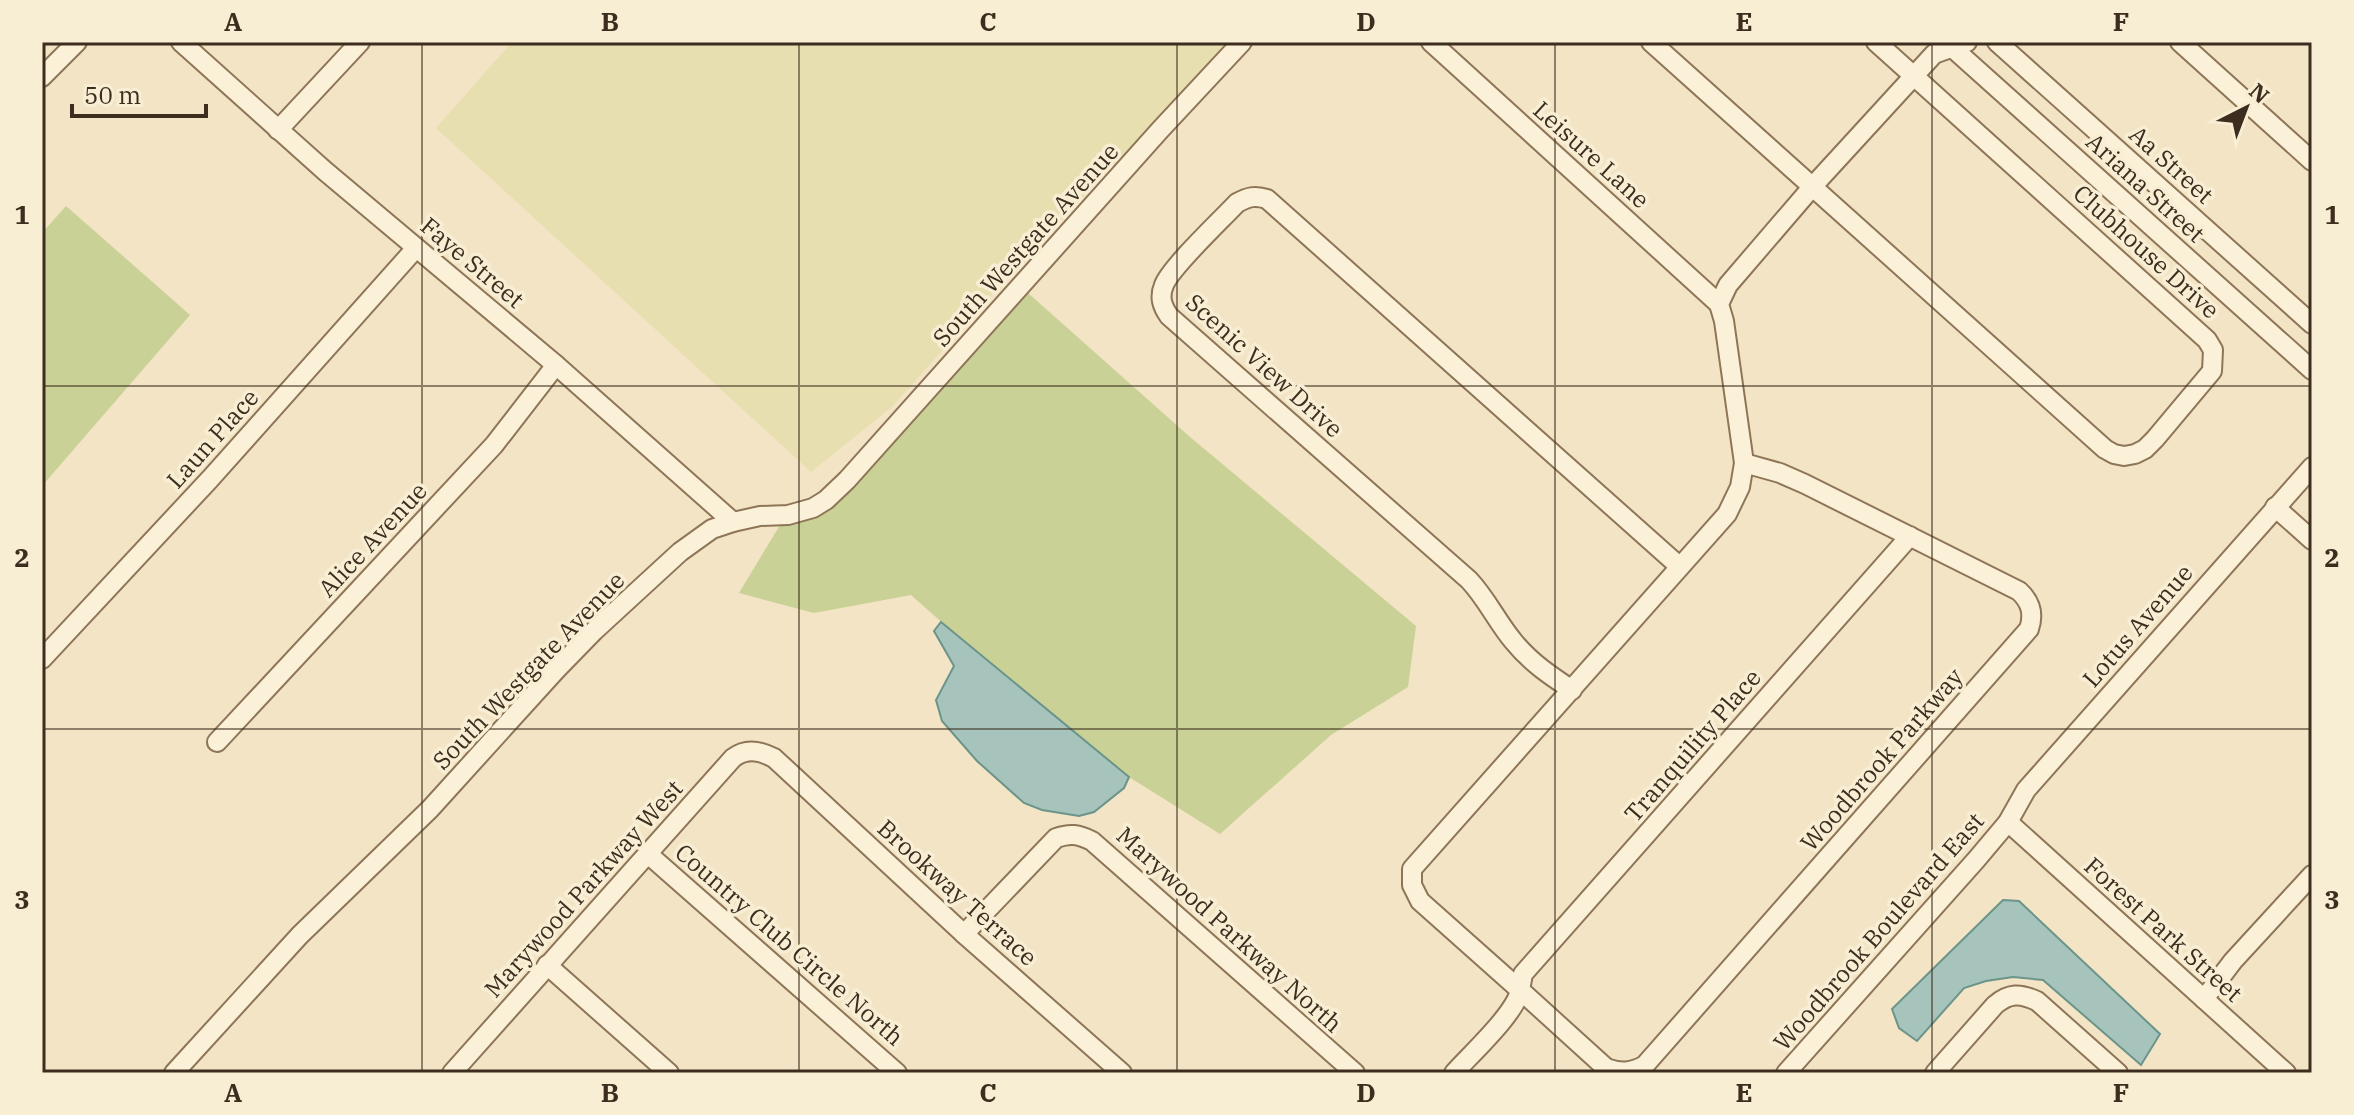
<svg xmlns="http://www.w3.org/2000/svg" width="2354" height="1115" viewBox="0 0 2354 1115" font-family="'IBM Plex Serif',serif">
	<rect width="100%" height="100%" fill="#f2e4c4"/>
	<polygon fill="#e8dfb0" points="512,42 1230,42 1008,276 893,406 811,472 436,128"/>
	<g fill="#c9d196">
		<polygon points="66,206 190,315 42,486 42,233"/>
		<path d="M 1028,293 L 1190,437 L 1416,626 L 1408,687 L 1331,735 L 1220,834 L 1129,777 L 963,641 L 911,595 L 814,613 L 739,593 L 780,525 C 810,523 831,507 853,487 Z"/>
	</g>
	<g fill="#a6c4bc" stroke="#6b948a" stroke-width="2">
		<polygon points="941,622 1129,777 1124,788 1094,812 1079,816 1042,810 1024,803 977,761 942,721 936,700 954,666 934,631"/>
		<polygon points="2003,900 2019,901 2160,1034 2141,1065 2043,980 2013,977 1986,981 1964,988 1917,1041 1899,1028 1892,1009"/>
	</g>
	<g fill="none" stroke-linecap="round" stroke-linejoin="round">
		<g stroke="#8e7558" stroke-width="22">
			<g id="minor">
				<polyline points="181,42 325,171 556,365 733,522"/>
				<polyline points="1431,42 1719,304"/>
				<polyline points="1651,42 2105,449 2114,454 2124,456 2135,454 2145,449 2155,439 2212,371 2213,350 2207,340 1876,42"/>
				<polyline points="1946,42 2312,370"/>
				<polyline points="1997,42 2312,324"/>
				<polyline points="2180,42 2312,161"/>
				<polyline points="42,77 77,42"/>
				<polyline points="278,130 360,42"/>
				<path d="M 1744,463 L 1780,473 L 1805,484 L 2019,591 C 2031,602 2034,614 2029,629 L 1645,1065 C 1632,1073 1620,1073 1606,1068 L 1520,990 L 1523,974 L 1910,536"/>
				<polyline points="2275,507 2312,540"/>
				<polyline points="42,659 210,479 416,248"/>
				<path d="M 1572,690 C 1551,676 1530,662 1514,642 C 1497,622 1487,599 1469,580 L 1169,316 C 1162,306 1159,297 1164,285 C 1171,267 1221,220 1237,203 C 1248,197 1255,195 1267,199 L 1679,566"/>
				<polyline points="217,742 494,445 556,365"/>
				<polyline points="2008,822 2286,1073"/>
				<polyline points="648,854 897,1073"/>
				<path d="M 964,934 L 1056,838 C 1070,833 1078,834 1092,841 L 1355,1073"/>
				<polyline points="547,965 669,1073"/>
				<polyline points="2204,999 2233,961 2312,875"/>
				<polyline points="174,1073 300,935 430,809 556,670 594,631 680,552 712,529 733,522 760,516 788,515 813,508 826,500 847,480 1160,130 1242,42"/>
				<path d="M 452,1073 L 733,758 C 746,748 759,750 774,758 L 964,934 L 1122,1073"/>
				<path d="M 1454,1073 C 1471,1054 1516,1013 1520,990 L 1420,901 L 1412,885 L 1412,869 L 1727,514 L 1740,487 L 1744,463 L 1724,321 L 1719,304 L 1728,285 L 1813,186 L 1934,54 L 1967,42"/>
				<polyline points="1786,1073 1976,860 2008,822 2026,790 2312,467"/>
				<path d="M 1935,1073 L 1995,1005 C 2009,993 2020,993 2037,1001 L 2118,1073"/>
			</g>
		</g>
		<use href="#minor" stroke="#fbf1d8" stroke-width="18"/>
	</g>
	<path fill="none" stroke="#3d2d1e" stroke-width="2" stroke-opacity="0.55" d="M 422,42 L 422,1073M 799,42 L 799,1073M 1177,42 L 1177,1073M 1555,42 L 1555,1073M 1932,42 L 1932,1073M 42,386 L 2312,386M 42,729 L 2312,729"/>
	<g text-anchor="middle" stroke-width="7" stroke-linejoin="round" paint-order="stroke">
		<g font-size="24" fill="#3d2d1e" stroke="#f8eed4">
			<text transform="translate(1591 155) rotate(42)" y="8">Leisure Lane</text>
			<text transform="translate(2171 165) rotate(42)" y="8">Aa Street</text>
			<text transform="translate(2145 188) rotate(42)" y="8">Ariana Street</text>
			<text transform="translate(1026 245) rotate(-48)" y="8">South Westgate Avenue</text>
			<text transform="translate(2146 252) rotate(42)" y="8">Clubhouse Drive</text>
			<text transform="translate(472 263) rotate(40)" y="8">Faye Street</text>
			<text transform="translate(1264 366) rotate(42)" y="8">Scenic View Drive</text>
			<text transform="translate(213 439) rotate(-48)" y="8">Laun Place</text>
			<text transform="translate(373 540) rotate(-47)" y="8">Alice Avenue</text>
			<text transform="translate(2138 626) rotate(-49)" y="8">Lotus Avenue</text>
			<text transform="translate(529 671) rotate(-46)" y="8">South Westgate Avenue</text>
			<text transform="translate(1693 746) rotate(-49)" y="8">Tranquility Place</text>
			<text transform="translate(1882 760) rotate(-49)" y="8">Woodbrook Parkway</text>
			<text transform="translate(584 889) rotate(-48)" y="8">Marywood Parkway West</text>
			<text transform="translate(957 893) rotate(42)" y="8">Brookway Terrace</text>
			<text transform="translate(1229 930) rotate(42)" y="8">Marywood Parkway North</text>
			<text transform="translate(2163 930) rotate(42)" y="8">Forest Park Street</text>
			<text transform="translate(1879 932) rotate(-49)" y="8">Woodbrook Boulevard East</text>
			<text transform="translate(789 945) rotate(41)" y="8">Country Club Circle North</text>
		</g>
	</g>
	<rect width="2354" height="1115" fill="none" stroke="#f8eed4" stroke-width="88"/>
	<g transform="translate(2246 108) rotate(42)" stroke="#f8eed4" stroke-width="6" paint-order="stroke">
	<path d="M0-6L14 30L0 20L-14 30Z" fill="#3d2d1e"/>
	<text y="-12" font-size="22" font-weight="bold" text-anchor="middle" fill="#3d2d1e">N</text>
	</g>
	<path d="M72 104v12h134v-12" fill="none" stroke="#3d2d1e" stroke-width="4"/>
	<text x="84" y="104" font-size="24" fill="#3d2d1e" stroke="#f8eed4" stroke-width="6" paint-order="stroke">50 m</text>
	<rect x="44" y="44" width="2266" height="1027" fill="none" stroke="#3d2d1e" stroke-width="3"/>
	<g font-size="26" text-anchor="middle" font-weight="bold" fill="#3d2d1e">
		<text x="233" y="31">A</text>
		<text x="610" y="31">B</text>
		<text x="988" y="31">C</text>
		<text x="1366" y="31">D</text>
		<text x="1744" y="31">E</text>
		<text x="2121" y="31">F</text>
		<text x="22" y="224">1</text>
		<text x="2332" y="224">1</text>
		<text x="22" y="567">2</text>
		<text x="2332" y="567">2</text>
		<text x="22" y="909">3</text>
		<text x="2332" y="909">3</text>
		<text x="233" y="1102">A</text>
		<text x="610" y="1102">B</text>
		<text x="988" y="1102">C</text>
		<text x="1366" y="1102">D</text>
		<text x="1744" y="1102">E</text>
		<text x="2121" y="1102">F</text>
	</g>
</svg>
